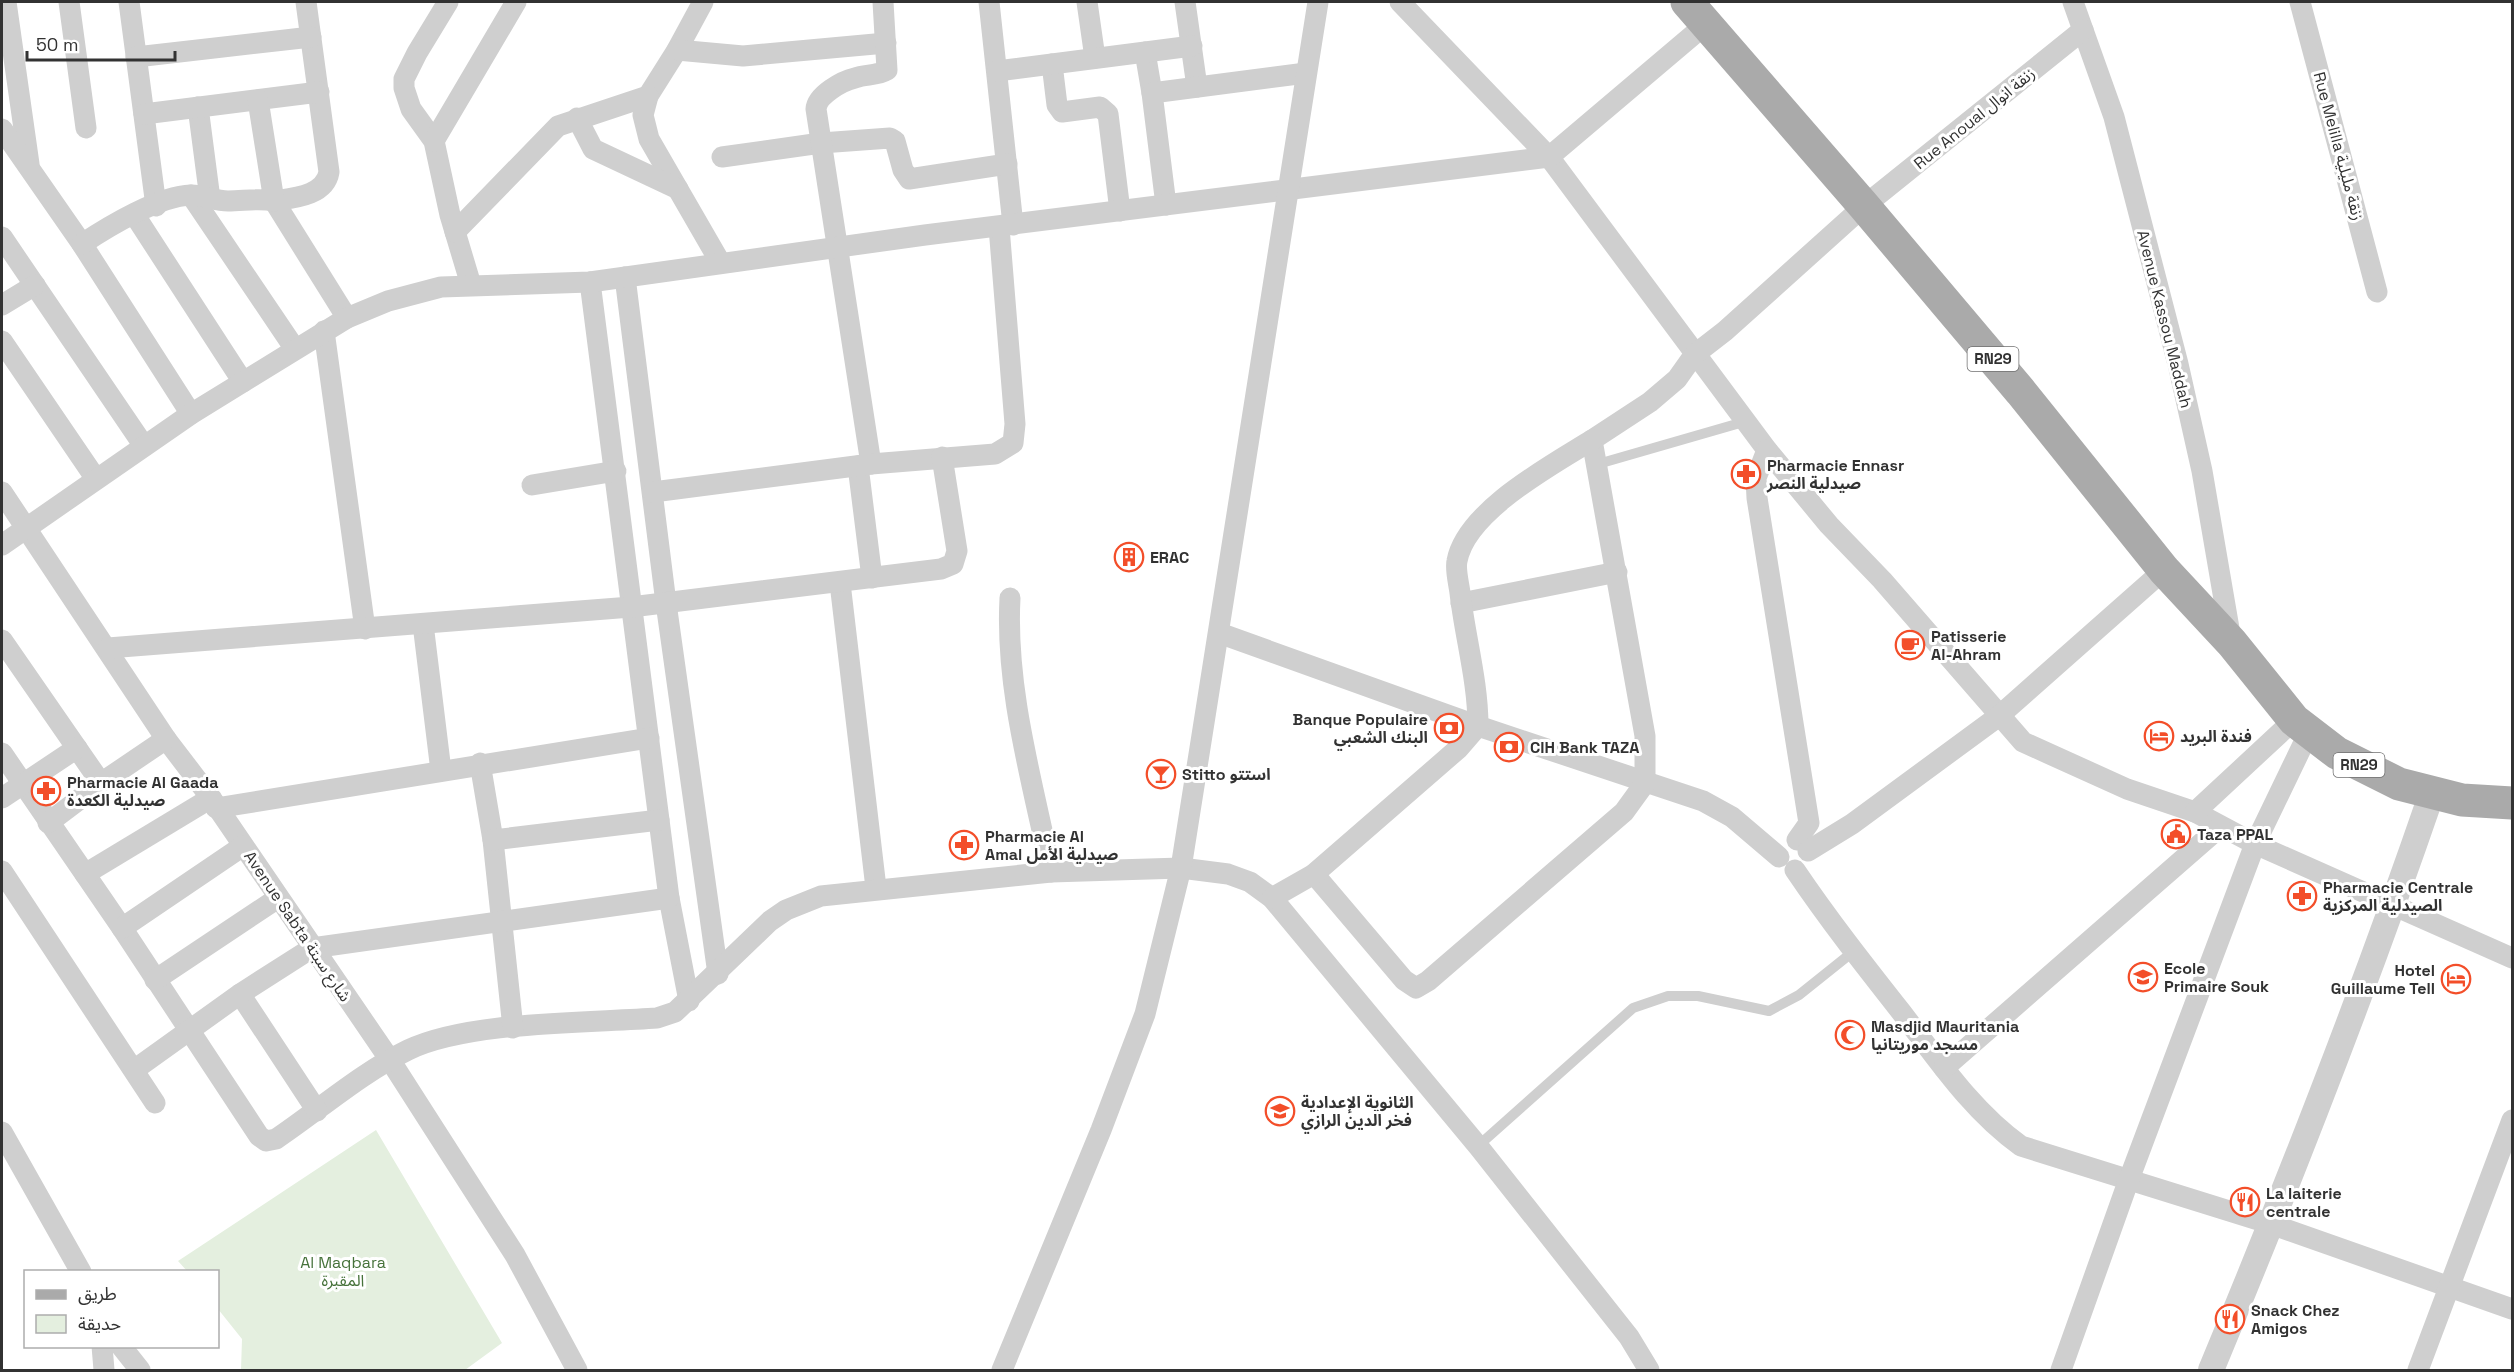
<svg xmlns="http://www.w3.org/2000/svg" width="2514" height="1372" viewBox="0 0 2514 1372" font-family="'Space Grotesk','Noto Sans Arabic',sans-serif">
	<rect width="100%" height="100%" fill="#fff"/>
	<polygon fill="#e4efdf" points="376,1130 502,1343 465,1370 241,1370 242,1339 218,1309 218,1272 187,1271 178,1261"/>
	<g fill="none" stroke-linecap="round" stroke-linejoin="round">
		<g stroke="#cfcfcf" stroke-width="10">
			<polyline points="1598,464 1747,421"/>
			<polyline points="1478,1146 1633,1008 1668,996 1698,996 1769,1011 1799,995 1854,951"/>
		</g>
		<g stroke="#cfcfcf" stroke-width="21">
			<polyline points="6,2 29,164"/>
			<polyline points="69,2 86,128"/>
			<polyline points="129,2 156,206"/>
			<path d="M 306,2 L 329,172 C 325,196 293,198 274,201 L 347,318"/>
			<polyline points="448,2 417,53 404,79 404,88 411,109 434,141 450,215 471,285"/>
			<polyline points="703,2 677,50 648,96 643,115 649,139 720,262"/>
			<polyline points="989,2 1013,225"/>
			<polyline points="1087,2 1095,58"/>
			<polyline points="1185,2 1197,87"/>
			<polyline points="1400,2 1549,157 1767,450 1829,525 1882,580 2023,742 2127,789 2195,812 2255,844 2512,958"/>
			<polyline points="2073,2 2114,117 2178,364 2202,471 2231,640"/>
			<polyline points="2300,2 2377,292"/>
			<polyline points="677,50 743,56 886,43"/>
			<polyline points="1145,52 1152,93"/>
			<polyline points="136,57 311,37"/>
			<polyline points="1052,64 1057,105 1062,112 1100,107 1108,114 1120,211"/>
			<polyline points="997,71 1192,46"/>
			<polyline points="198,107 210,199"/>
			<polyline points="144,114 319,92"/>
			<polyline points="577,118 593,149 678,189"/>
			<polyline points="2,129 82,244 191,414"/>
			<polyline points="434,141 516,2"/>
			<polyline points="722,157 821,143 890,138 895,141 903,170 909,179 1007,164"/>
			<polyline points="191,195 295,349"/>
			<polyline points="1166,205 1152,93 1306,73"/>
			<polyline points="134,214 243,382"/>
			<polyline points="455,232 558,126 648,96"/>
			<polyline points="2,237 144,446"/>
			<path d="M 82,244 C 109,226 159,196 191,195 C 204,195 215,201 228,201 C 244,201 258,198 274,201 L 258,100"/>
			<polyline points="625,277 666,603 718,974"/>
			<polyline points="590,282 669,898 689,1001"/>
			<polyline points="2,305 35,285"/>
			<polyline points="324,331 365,629"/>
			<polyline points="2,341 96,479"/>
			<polyline points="1767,450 1756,478 1757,498 1809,823 1797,840"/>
			<path d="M 871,464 L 816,109 C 817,95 842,81 855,78 C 865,74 877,76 887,70 L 883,2"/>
			<polyline points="858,466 872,578"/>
			<polyline points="532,485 616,471"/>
			<polyline points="2,492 166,739 211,798 390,1060 515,1255 577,1370"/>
			<polyline points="653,492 871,464 995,454 1013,443 1015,424 999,227"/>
			<polyline points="2,545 191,414 347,318 388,301 441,287 590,282 925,235 1549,157 1706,24"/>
			<polyline points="840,583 876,888"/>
			<path d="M 1010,598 C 1005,690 1033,783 1051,872"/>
			<polyline points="1461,603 1617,572"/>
			<polyline points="423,624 441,771"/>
			<polyline points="1219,633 1478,726 1703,801 1732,817 1779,857"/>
			<polyline points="2,640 101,783"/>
			<polyline points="108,648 631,607 941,569 953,564 957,551 942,457"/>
			<path d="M 2,753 L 122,928 L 259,1136 L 266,1141 L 276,1139 C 319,1110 361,1073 408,1050 C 468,1021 588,1023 657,1018 L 675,1012 L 770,921 L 786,910 L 821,896 L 1051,872 L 1181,868 L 1228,874 L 1250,882 L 1272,898 L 1478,1146 L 1629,1337 L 1649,1370"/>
			<polyline points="480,763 493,840 513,1028"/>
			<polyline points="2,798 77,748"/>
			<polyline points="216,808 649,738"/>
			<polyline points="2195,812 2294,720"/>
			<polyline points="48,823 101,783 166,739"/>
			<polyline points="493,840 659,820"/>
			<polyline points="1808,851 1852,824 1999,716 2164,570"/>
			<path d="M 1795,870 C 1828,919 1865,966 1902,1013 C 1938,1060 1972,1111 2021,1146 L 2271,1224 L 2512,1309"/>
			<polyline points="2,871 155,1103"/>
			<polyline points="85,874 211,798"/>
			<polyline points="1314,874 1404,980 1416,988 1428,981 1624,812 1645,783 1645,736 1592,440 1650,402 1677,379 1694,355 1725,331 1864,206 2083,30"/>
			<path d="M 1272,898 L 1314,874 L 1459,748 L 1478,726 C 1478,681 1465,637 1460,593 C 1459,584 1455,570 1457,561 C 1466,511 1552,465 1592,440"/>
			<polyline points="122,928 243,846"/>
			<polyline points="155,980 278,898"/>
			<polyline points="240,994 317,1111"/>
			<polyline points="1944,1068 2220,827"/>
			<polyline points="134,1070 240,994 312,948 669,898"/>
			<polyline points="2,1132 81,1272"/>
			<polyline points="102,1346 104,1370"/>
			<polyline points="121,1346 140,1370"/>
			<polyline points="1002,1370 1101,1130 1145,1014 1181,868 1318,2"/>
			<polyline points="2061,1370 2128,1182 2255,844 2309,732"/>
			<polyline points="2418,1370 2512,1120"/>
		</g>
		<path stroke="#cfcfcf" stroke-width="26" d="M 2211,1370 C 2290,1180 2365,988 2432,793"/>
		<polyline stroke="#aaa" stroke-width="33" points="1687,2 1864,206 2021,392 2164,570 2232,643 2294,720 2337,753 2399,784 2462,800 2512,803"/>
	</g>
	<defs>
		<g id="pharmacy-ring" transform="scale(1.5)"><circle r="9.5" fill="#fff" stroke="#f34e29" stroke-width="1.5"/><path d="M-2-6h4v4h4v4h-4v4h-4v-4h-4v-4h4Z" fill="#f34e29"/></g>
		<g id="building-ring" transform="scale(1.5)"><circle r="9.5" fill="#fff" stroke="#f34e29" stroke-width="1.5"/><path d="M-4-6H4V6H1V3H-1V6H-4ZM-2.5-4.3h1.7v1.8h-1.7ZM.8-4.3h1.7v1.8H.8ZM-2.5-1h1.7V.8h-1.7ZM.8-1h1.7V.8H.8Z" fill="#f34e29"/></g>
		<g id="cafe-ring" transform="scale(1.5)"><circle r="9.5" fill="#fff" stroke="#f34e29" stroke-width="1.5"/><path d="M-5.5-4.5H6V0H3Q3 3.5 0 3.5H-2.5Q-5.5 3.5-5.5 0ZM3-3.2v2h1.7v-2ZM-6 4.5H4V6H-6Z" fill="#f34e29"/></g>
		<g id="bank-ring" transform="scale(1.5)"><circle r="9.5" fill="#fff" stroke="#f34e29" stroke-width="1.5"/><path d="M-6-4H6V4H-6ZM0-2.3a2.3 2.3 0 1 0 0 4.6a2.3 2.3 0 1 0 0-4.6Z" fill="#f34e29"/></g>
		<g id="hotel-ring" transform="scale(1.5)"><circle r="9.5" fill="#fff" stroke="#f34e29" stroke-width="1.5"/><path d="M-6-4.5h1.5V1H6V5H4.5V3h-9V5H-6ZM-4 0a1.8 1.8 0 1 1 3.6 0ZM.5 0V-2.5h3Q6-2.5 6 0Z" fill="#f34e29"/></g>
		<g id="bar-ring" transform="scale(1.5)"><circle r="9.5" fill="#fff" stroke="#f34e29" stroke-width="1.5"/><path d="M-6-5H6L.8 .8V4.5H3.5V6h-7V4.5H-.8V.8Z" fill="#f34e29"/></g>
		<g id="civic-ring" transform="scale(1.5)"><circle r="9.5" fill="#fff" stroke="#f34e29" stroke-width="1.5"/><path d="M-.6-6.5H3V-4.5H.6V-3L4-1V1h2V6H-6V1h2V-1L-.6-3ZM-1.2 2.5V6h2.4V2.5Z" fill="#f34e29"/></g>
		<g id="school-ring" transform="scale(1.5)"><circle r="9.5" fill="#fff" stroke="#f34e29" stroke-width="1.5"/><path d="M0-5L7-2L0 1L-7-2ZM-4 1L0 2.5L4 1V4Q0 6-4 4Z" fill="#f34e29"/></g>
		<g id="mosque-ring" transform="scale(1.5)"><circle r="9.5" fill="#fff" stroke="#f34e29" stroke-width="1.5"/><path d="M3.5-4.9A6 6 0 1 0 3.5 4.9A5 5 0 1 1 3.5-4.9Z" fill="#f34e29"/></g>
		<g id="restaurant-ring" transform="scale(1.5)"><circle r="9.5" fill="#fff" stroke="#f34e29" stroke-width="1.5"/><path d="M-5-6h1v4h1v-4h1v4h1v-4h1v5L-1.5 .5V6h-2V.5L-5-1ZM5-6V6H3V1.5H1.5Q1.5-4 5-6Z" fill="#f34e29"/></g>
	</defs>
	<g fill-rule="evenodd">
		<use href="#pharmacy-ring" x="1746" y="474"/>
		<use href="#building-ring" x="1129" y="557"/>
		<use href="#cafe-ring" x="1910" y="645"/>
		<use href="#bank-ring" x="1449" y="728"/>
		<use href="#hotel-ring" x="2159" y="736"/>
		<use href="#bank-ring" x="1509" y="747"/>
		<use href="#bar-ring" x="1161" y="774"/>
		<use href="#pharmacy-ring" x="46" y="791"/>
		<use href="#civic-ring" x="2176" y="834"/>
		<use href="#pharmacy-ring" x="964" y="845"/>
		<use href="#pharmacy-ring" x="2302" y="896"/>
		<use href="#school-ring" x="2143" y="977"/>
		<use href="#hotel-ring" x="2456" y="979"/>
		<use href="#mosque-ring" x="1850" y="1035"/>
		<use href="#school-ring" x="1280" y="1111"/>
		<use href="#restaurant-ring" x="2245" y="1202"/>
		<use href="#restaurant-ring" x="2230" y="1319"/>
	</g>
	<g text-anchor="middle" stroke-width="6" stroke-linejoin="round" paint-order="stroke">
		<g fill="#fff" stroke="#707070" stroke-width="1.5">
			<rect x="1967.5" y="347" width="51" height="24" rx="4.5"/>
			<rect x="2333.5" y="753" width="51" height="24" rx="4.5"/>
		</g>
		<g font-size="15" font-weight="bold" fill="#323232">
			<text x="1993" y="364">RN29</text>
			<text x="2359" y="770">RN29</text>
		</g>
		<g font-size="16" fill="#323232" stroke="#fff">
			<text transform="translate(1974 118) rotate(-39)" y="6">Rue Anoual زنقة انوال</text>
			<text transform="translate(2339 146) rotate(75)" y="6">Rue Melilla زنقة مليلية</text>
			<text transform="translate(2165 319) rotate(76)" y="6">Avenue Kassou Maddah</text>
			<text transform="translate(298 926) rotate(56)" y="6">Avenue Sabta شارع سبتة</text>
		</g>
		<g font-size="16" font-weight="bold" fill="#323232" stroke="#fff" text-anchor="start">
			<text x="1767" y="471">Pharmacie Ennasr<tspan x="1767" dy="18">صيدلية النصر</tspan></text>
			<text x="1150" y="563">ERAC</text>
			<text x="1931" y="642">Patisserie<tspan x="1931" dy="18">Al-Ahram</tspan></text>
			<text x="1428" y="725" text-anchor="end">Banque Populaire<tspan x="1428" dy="18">البنك الشعبي</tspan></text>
			<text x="2180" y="742">فندة البريد</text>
			<text x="1530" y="753">CIH Bank TAZA</text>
			<text x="1182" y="780">Stitto استتو</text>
			<text x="67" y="788">Pharmacie Al Gaada<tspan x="67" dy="18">صيدلية الكعدة</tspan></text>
			<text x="2197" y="840">Taza PPAL</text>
			<text x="985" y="842">Pharmacie Al<tspan x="985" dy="18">Amal صيدلية الأمل</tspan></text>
			<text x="2323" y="893">Pharmacie Centrale<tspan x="2323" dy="18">الصيدلية المركزية</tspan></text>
			<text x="2164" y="974">Ecole<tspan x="2164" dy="18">Primaire Souk</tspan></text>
			<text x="2435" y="976" text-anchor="end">Hotel<tspan x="2435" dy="18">Guillaume Tell</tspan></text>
			<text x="1871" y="1032">Masdjid Mauritania<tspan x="1871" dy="18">مسجد موريتانيا</tspan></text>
			<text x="1301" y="1108">الثانوية الإعدادية<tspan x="1301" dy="18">فخر الدين الرازي</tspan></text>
			<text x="2266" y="1199">La laiterie<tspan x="2266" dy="18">centrale</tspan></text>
			<text x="2251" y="1316">Snack Chez<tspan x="2251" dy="18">Amigos</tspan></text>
		</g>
		<g font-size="16" fill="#46723a" stroke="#fff">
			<text x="343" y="1268">Al Maqbara<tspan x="343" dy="18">المقبرة</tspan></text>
		</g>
	</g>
	<rect width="2514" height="1372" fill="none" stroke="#323232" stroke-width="6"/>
	<rect x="24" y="1270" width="195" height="78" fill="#ffffff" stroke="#adadad" stroke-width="1.5"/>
	<rect x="36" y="1290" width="30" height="9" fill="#aaaaaa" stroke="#adadad" stroke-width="1.5"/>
	<text x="78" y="1300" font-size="18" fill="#323232">طريق</text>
	<rect x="36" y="1315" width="30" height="18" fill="#e4efdf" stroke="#adadad" stroke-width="1.5"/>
	<text x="78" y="1330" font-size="18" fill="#323232">حديقة</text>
	<path d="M27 51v9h148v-9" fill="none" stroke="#323232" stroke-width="3"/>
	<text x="36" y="51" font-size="18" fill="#323232" stroke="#ffffff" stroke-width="4.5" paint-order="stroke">50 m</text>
</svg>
